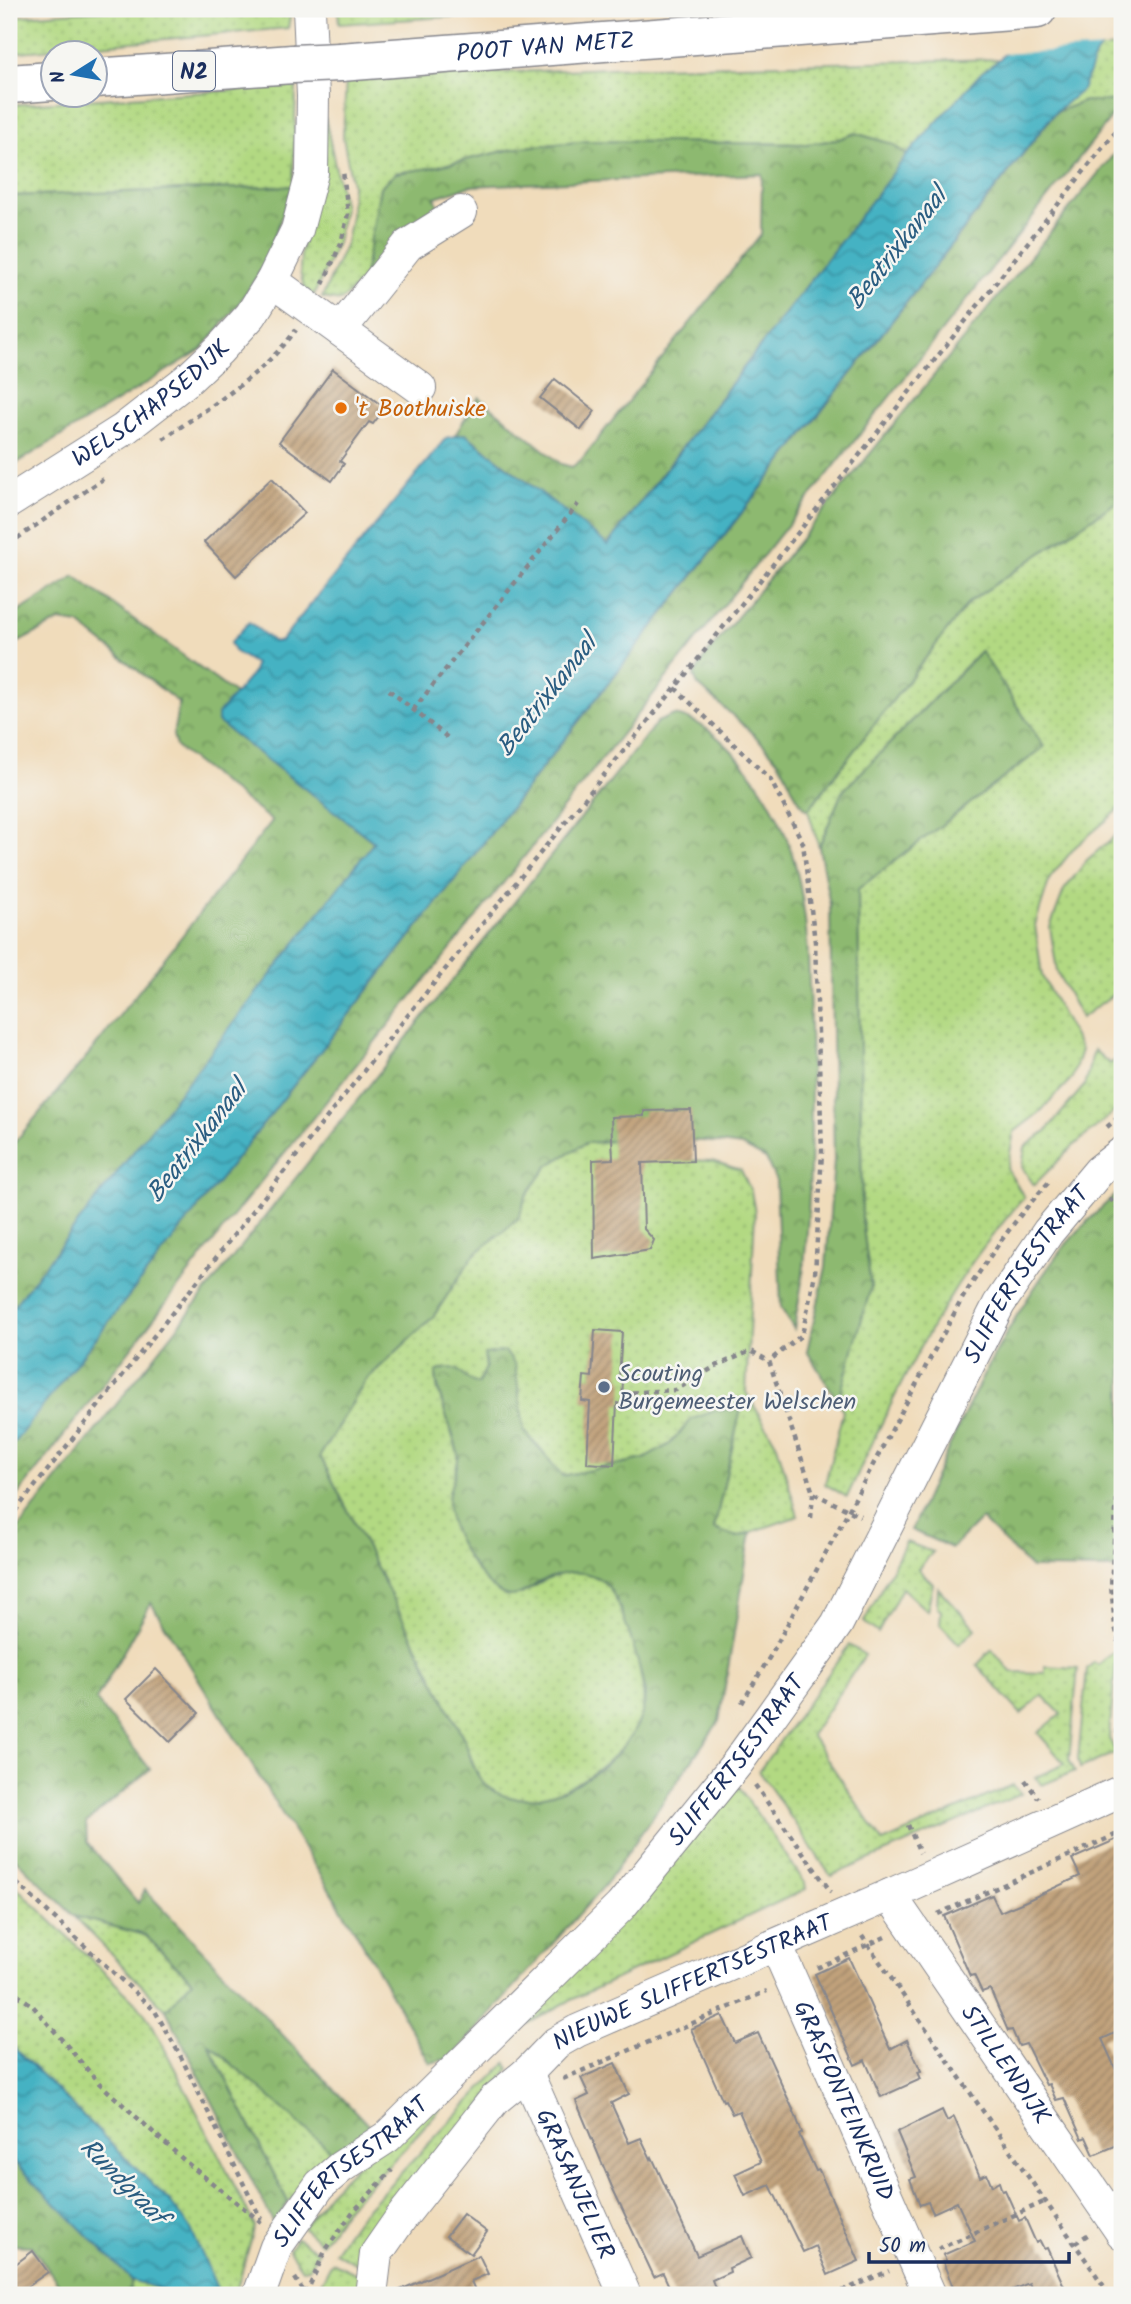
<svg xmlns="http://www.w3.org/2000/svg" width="1131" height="2304" viewBox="0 0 1131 2304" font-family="Kalam,sans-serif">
	<defs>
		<pattern id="grass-dots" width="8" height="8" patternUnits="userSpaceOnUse" patternTransform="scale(1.75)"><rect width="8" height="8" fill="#b2d982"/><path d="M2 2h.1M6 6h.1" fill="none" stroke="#98bb73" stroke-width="1.8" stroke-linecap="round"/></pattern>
		<pattern id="forest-crowns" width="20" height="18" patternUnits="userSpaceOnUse" patternTransform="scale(1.75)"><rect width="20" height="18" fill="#8db970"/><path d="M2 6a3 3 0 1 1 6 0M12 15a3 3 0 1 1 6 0" fill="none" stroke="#72975f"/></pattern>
		<pattern id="water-waves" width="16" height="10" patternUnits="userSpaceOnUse" patternTransform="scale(1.75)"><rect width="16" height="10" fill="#45b2c3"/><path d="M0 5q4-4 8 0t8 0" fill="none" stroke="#3991a2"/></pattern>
		<pattern id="building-hatch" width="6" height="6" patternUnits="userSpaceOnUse" patternTransform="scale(1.75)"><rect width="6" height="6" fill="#c1a27b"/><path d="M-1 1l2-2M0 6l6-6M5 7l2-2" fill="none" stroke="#9c8468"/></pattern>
	</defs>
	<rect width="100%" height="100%" fill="#f6f6f2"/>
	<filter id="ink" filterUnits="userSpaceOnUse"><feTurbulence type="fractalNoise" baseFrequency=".0143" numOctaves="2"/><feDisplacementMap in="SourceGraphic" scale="14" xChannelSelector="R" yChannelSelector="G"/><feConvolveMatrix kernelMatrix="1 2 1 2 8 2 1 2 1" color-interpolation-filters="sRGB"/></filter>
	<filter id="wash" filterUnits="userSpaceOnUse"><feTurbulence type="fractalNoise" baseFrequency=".00686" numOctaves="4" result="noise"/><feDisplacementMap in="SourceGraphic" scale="28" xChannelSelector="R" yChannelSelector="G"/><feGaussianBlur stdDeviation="1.57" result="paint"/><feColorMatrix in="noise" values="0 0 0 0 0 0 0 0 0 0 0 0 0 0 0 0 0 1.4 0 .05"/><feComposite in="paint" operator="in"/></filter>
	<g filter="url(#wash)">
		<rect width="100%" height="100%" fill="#f0dcbb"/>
		<g fill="url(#grass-dots)" stroke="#668470" stroke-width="2">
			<polygon points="117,9 291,11 288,28 9,53 9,17"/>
			<polygon points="338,9 573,9 339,24"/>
			<polygon points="1122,47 1122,101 1085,101 1056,112 1082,90 1096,54 1101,48"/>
			<polygon points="1000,59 981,73 907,155 892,144 855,133 836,140 806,144 590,141 522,147 430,168 396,173 380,187 364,278 341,301 322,298 346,243 351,216 352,184 343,137 346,79 612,68"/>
			<polygon points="296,86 293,186 9,196 9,105"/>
			<polygon points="325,118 344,207 337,243 314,295 304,288 300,272 301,252"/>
			<path d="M 1122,498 L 1122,807 L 1075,847 L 1050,878 L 1035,925 L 1042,976 L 1081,1050 L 1072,1078 L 1040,1112 L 1014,1132 L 1007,1169 L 1024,1197 C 1006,1219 987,1241 971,1264 C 921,1338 884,1417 847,1497 L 825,1484 L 843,1411 L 838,1402 L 871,1287 L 862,1220 L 858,889 L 1044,747 L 980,651 L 842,792 L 819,847 L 808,810 L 969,602 Z"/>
			<polygon points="1122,830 1122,988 1081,1018 1057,972 1050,927 1064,890 1087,860"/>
			<polygon points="1094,1050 1110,1064 1122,1055 1122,1105 1070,1149 1034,1185 1022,1167 1025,1147 1046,1131 1084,1086"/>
			<path d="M 638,1139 L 640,1159 L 713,1161 L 741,1170 L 751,1191 L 755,1213 L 746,1392 L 777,1445 L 798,1516 L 737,1537 L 714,1529 L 741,1408 L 692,1419 L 670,1444 L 644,1459 L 562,1476 L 524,1430 L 520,1406 L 486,1368 L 478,1384 L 436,1372 L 437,1387 L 459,1457 L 448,1501 L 520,1595 C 540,1583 565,1566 590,1574 C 595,1575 604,1582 608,1586 C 625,1607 652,1691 641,1717 C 623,1764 538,1823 489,1788 C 475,1777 471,1757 465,1741 L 320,1456 L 366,1380 L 433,1317 L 473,1255 L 519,1218 L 526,1196 L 549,1165 L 586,1143 Z"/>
			<polygon points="906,1542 933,1552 918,1569 933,1584 927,1611 902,1588 878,1633 864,1622"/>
			<polygon points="938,1588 976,1629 959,1644 940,1624 941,1611 937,1607"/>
			<polygon points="849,1645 865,1655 811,1735 883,1842 1013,1785 1021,1794 831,1876 759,1771"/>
			<polygon points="992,1649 1011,1672 1045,1673 1045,1666 1078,1668 1069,1760 1075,1771 1042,1785 1036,1777 1065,1764 1038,1733 1061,1714 1042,1695 1021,1714 977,1665"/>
			<polygon points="1117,1649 1109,1738 1116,1753 1080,1768 1078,1759 1087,1669 1094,1662 1098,1665"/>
			<polygon points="738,1786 805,1883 806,1889 567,2002 505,2036 404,2149 346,2209 321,2244 303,2227 329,2193"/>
			<polygon points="9,1880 139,2006 152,2024 255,2226 235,2295 219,2294 170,2202 9,2043"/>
			<polygon points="74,1916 145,1935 192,1981 166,2010"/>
			<polygon points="207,2041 334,2154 288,2202"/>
			<polygon points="506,2063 509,2069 363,2267 334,2252 358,2218"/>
			<polygon points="297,2238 318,2252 309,2268 302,2269 289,2250"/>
			<polygon points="332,2262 364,2277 361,2295 319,2295 318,2289"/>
			<polygon points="132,2280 177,2295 129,2295"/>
		</g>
		<g fill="url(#forest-crowns)" stroke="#547467" stroke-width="2">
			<polygon points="1085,101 1122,101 1122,109 1111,118 466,930 241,1206 9,1506 9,1449 1056,112"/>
			<polygon points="855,133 892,144 907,155 607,545 466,434 455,435 479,397 561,464 572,467 581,460 761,234 762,174 470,186 435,197 440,211 364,278 380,187 396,173 430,168 522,147 590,141 806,144 836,140"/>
			<path d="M 1122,144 L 1122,498 L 969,602 L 808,810 C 792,798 790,775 777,760 C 754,732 725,709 698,685 L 694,676 L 704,658 Z"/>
			<polygon points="293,186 263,267 236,308 202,349 9,468 9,196"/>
			<polygon points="75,576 235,694 218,714 218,722 374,842 9,1312 9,1149 98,1043 272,821 176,747 173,735 179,703 79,624 59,621 9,647 9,618"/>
			<polygon points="981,651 1044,747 858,889 862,1220 871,1287 838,1402 807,1351 826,1267 834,1160 830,905 819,847 842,792"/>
			<path d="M 674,715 C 697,719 714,733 731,750 C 761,782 784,822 795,864 C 809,917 809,974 810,1028 C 812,1107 812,1187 804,1266 C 802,1287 797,1308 794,1329 L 781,1308 L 776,1181 L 766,1159 L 742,1146 L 704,1141 L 638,1139 L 586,1143 L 549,1165 L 526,1196 L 519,1218 L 473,1256 L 433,1317 L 366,1380 L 320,1456 L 465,1741 C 471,1757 474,1777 489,1788 C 542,1827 655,1749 644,1687 C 640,1666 620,1596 605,1583 C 586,1567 561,1572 540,1582 C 529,1588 516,1601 502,1594 C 477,1581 446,1529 448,1501 C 448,1486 460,1469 458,1454 C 452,1426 438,1401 436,1372 C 462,1360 459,1379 478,1384 L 486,1368 L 484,1354 L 505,1351 L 515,1365 L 524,1430 L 562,1476 L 644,1459 L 670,1444 L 692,1419 L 717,1410 L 741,1408 L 714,1529 L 737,1537 L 751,1533 L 719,1721 L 606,1884 L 451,2058 L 430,2063 L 356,1932 L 151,1603 L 96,1700 L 150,1769 L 86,1823 L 87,1842 L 138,1903 L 145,1890 L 371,2128 L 334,2154 L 208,2043 L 288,2202 L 274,2224 L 166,2010 L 192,1981 L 145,1935 L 74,1916 L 9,1852 L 9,1540 L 657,722 Z"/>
			<path d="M 1122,1188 L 1122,1569 L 1031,1568 L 981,1519 L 952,1548 L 911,1530 C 954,1436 994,1340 1056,1257 C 1074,1232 1100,1210 1122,1188 Z"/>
			<polygon points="9,2157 132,2280 129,2295 66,2295 32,2246 9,2245"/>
		</g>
		<g fill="url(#water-waves)" stroke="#307090" stroke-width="2">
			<polygon points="1039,9 1122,9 1122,21 1096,54 1082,90 1055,112 9,1449 9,1312 374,842 218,722 218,714 253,673 255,664 234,651 230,643 249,622 274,642 281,641 446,438 465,434 608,545 907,155 981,73 1000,59"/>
			<polygon points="9,2043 170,2202 191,2229 220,2295 177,2295 132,2280 9,2157"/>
		</g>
		<polygon fill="#f0dcbb" points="1034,9 1122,9 1122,27 1106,48 999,54"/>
		<g id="blocks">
			<g fill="url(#building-hatch)">
				<polygon points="333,369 385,408 373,424 369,422 340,461 344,464 332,481 279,442"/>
				<polygon points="555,379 595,411 581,430 540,398"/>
				<polygon points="272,478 305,513 236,576 204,542"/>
				<polygon points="691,1110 693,1161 642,1163 644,1229 654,1240 650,1250 594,1259 593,1160 613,1159 611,1117 644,1116 644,1111"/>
				<polygon points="595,1330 622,1332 619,1378 623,1378 622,1404 617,1403 614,1465 587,1463 590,1402 582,1401 584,1376 592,1377"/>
				<polygon points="156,1669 199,1713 170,1742 126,1699"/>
				<polygon points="1122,1837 1122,2030 1102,2039 1122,2083 1122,2143 1094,2155 1086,2137 1082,2139 1064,2098 1056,2100 1049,2084 1046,2085 1026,2044 1019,2046 1012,2030 1008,2031 990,1989 982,1992 974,1975 970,1976 944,1916 992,1895 1000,1912 1026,1901 1080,1876 1072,1859"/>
				<polygon points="849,1958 890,2049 907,2040 921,2071 918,2072 921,2079 881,2097 865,2060 855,2065 815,1974"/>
				<polygon points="722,2015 735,2043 758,2033 795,2114 802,2133 799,2135 816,2171 819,2170 859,2261 828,2275 816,2246 803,2252 770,2185 745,2196 735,2174 761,2162 739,2111 732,2114 725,2100 723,2101 691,2029"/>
				<polygon points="615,2063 629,2094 611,2103 629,2143 641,2138 651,2159 652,2157 697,2256 742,2236 751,2258 729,2268 730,2272 712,2280 718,2295 673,2295 663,2273 654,2277 612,2187 576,2101 589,2095 581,2078"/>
				<polygon points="942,2110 947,2121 954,2117 980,2177 987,2174 992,2186 999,2182 1002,2191 1005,2190 1019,2221 1025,2218 1036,2243 1040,2241 1044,2249 1047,2248 1068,2295 1035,2295 1029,2283 1000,2295 956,2295 943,2262 946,2260 943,2255 975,2241 957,2202 933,2213 928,2202 920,2205 910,2179 916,2177 897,2132"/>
				<polygon points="463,2214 487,2232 471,2254 446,2236"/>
				<polygon points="33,2251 48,2272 15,2295 9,2295 9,2269"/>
				<polygon points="479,2255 488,2274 471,2281 477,2295 389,2295"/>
			</g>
		</g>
	</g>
	<g filter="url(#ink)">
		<use href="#blocks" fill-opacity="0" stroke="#86868c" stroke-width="2"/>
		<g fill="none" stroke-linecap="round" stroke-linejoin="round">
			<g stroke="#86868c" stroke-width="34">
				<g id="minor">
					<polyline points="272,281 420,388"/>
					<polyline points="340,330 408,245 461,212"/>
					<path id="s1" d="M 9,502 L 124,429 L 187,380 L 219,350 L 251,315 L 272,281 L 297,230 L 312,173 L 313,96 L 309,9"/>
					<path id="s2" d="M 890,1895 L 1122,2233"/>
					<path id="s3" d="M 776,1945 L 930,2295"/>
					<path id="s4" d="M 527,2073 L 625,2295"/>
					<path id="s5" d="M 259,2295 L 276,2247 L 320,2185 L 341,2167 L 387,2137 L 621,1906 L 738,1762 L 837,1624 L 999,1304 L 1048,1232 L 1099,1171 L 1122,1153"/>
					<path id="s6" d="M 371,2295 L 376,2254 L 401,2218 L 494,2100 L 527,2073 L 556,2043 L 577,2031 L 890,1895 L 1122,1791"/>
				</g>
			</g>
			<g stroke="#86868c" stroke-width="41">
				<g id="highway">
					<path id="s7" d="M 340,62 L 1037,9"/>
					<polyline points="94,78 293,64"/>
					<polyline points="9,84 52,81"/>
				</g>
			</g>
			<g stroke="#86868c" stroke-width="4.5" stroke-dasharray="5 5" stroke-linecap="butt">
				<polyline points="323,284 341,243 348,214 343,171"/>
				<path d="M 163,439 C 209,407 262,376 296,330"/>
				<polyline points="9,544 103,479"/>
				<polyline points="675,688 770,779 803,843 815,942 822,1152 815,1274 802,1335 769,1361"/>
				<polyline points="389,690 448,738"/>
				<polyline points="413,710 578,504"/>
				<polyline points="1107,1127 1122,1114"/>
				<polyline points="1110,1198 1122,1214"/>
				<polyline points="622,1393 676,1390 716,1366 751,1351 769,1361 813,1493 860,1516"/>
				<polyline points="1122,1419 1111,1586 1115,1626 1122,1654"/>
				<polyline points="811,1518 813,1493"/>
				<polyline points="9,1519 412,1010 675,688 1112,136 1122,126"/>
				<polyline points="1122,1689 1117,1737 1122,1748"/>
				<path d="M 742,1703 L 772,1653 L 962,1299 C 988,1258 1016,1217 1050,1181"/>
				<polyline points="1025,1780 1038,1798"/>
				<polyline points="755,1785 831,1892"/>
				<polyline points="908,1825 920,1853"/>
				<polyline points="9,1876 155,2011 180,2055 261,2219"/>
				<polyline points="938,1914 1122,1832"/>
				<polyline points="862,1936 1110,2295"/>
				<polyline points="817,1968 885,1937"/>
				<polyline points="9,1989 32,2005 99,2083 186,2162 261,2222"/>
				<polyline points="563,2079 767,1991"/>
				<polyline points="1075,2243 1089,2234"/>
				<polyline points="938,2249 1046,2201"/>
				<polyline points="295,2278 306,2295"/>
				<polyline points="306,2294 325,2251 352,2213 392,2170"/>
				<polyline points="833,2295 889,2271"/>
			</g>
			<use href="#minor" stroke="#fff" stroke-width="32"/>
			<use href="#highway" stroke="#fff" stroke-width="38"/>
			<g stroke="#86868c" stroke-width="41" stroke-linecap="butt">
				<polyline id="highway-bridge" points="293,64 340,62"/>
			</g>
			<use href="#highway-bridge" stroke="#fff" stroke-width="38"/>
		</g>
	</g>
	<circle fill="#e8710a" stroke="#f6f6f2" stroke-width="2.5" cx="341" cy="408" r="7"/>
	<circle fill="#5c6f8a" stroke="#f6f6f2" stroke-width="2.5" cx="604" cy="1387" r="7"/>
	<g text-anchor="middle" stroke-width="5" stroke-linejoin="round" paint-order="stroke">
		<rect fill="#f6f6f2" stroke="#5d6b8a" stroke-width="2" x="173" y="51.5" width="42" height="39" rx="5"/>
		<g font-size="23" font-weight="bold" fill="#1b2f5e">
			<text x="194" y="79">N2</text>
		</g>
		<g font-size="24" fill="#1b2f5e" stroke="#f6f6f2">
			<text dy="8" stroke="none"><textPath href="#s7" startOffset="206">POOT VAN METZ</textPath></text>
			<text dy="8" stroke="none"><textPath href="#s1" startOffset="173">WELSCHAPSEDIJK</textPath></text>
			<text dy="8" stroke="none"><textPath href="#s5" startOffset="1292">SLIFFERTSESTRAAT</textPath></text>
			<text dy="8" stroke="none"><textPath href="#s5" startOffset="724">SLIFFERTSESTRAAT</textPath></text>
			<text dy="8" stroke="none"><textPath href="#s6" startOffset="469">NIEUWE SLIFFERTSESTRAAT</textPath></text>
			<text dy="8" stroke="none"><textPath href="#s2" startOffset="205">STILLENDIJK</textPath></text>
			<text dy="8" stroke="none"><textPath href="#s3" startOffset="170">GRASFONTEINKRUID</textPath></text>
			<text dy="8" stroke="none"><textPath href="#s5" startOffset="158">SLIFFERTSESTRAAT</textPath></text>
			<text dy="8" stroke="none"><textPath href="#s4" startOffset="121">GRASANJELIER</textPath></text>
		</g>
		<g font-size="24" fill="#c56008" stroke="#f6f6f2" text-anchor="start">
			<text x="355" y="416">'t Boothuiske</text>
		</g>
		<g font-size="24" fill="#4e5e75" stroke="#f6f6f2" text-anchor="start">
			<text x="618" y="1381">Scouting<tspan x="618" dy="28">Burgemeester Welschen</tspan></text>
		</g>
		<g font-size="26" font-style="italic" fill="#2a5d81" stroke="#f6f6f2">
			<text transform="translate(896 248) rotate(-52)" y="9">Beatrixkanaal</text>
			<text transform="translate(546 695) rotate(-52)" y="9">Beatrixkanaal</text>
			<text transform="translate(196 1141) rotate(-52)" y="9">Beatrixkanaal</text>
			<text transform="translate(124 2181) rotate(45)" y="9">Rundgraaf</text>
		</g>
	</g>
	<rect width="1131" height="2304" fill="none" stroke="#f6f6f2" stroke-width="35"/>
	<g transform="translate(74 74) rotate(259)"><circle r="33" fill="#f6f6f2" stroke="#9ea6b7" stroke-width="2"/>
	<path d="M0-5L12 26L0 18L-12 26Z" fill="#1f6fb2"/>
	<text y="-10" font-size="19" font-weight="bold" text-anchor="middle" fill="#1b2f5e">N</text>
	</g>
	<path d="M869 2252v10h200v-10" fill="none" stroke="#1b2f5e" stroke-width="3.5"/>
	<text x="879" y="2252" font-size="21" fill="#1b2f5e" stroke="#f6f6f2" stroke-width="5" paint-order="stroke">50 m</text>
</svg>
